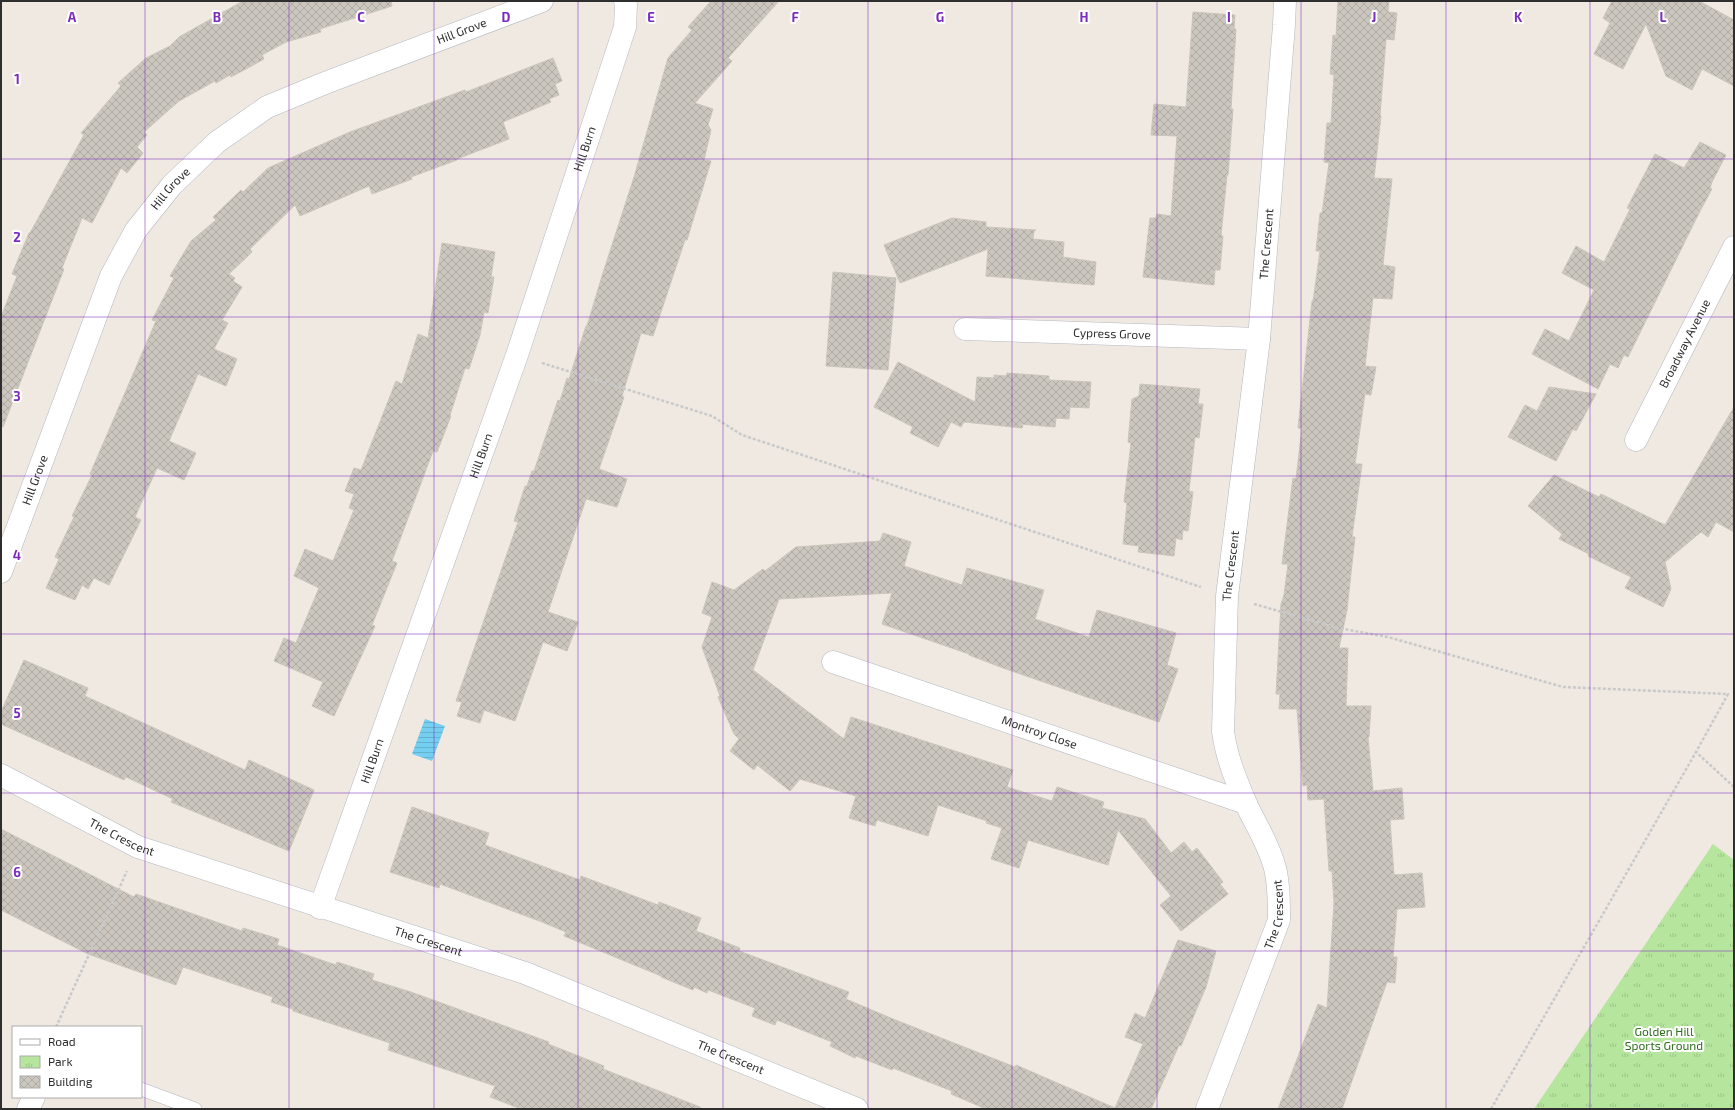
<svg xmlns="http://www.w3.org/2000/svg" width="1735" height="1110" viewBox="0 0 1735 1110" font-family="'Exo 2',sans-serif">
	<defs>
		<pattern id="park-tufts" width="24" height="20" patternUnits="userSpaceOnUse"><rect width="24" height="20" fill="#b6e59e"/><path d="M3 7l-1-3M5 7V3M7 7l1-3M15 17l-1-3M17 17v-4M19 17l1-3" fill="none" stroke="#9dc588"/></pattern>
		<pattern id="water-rules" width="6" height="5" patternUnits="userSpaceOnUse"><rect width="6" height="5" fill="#75cff0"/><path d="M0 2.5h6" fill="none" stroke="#66b2ce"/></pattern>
		<pattern id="building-cross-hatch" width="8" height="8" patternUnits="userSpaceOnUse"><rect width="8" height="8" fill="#cbc7bf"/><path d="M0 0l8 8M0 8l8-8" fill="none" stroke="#afaba4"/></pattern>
	</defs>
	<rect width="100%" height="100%" fill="#efe9e1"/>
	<polygon fill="url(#park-tufts)" points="1713,844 1734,860 1734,1109 1534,1109"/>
	<polygon fill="url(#water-rules)" points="425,719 445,726 432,761 412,754"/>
	<g fill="url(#building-cross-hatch)" stroke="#cbc5ba">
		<polygon points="243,1 391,1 392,6 320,29 321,32 286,42 262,55 264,59 246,69 231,77 230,75 216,83 215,81 179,101 144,132 147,135 137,147 143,153 127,173 121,168 92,223 82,218 62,268 64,269 3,427 1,426 1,317 17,276 12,274 29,233 30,233 84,135 81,133 121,86 118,83 146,58 170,46 179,37"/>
		<polygon points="711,1 779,1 728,58 732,61 695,103 713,109 708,125 711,130 704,160 711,161 687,240 685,240 653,336 641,333 622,396 624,397 599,469 627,479 617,507 586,499 548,612 578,622 567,651 543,642 515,721 484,710 480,723 457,716 462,702 456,701 518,522 514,521 525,486 527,486 532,471 534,471 558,400 560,401 567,378 569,379 586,326 587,326 602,276 634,177 668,58 692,30 688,27"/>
		<polygon points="1338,1 1389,1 1388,12 1397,13 1394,40 1386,39 1380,116 1381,116 1374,178 1392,179 1383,265 1395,267 1392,299 1373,298 1365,366 1376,367 1371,395 1365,394 1355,464 1362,464 1352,537 1355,537 1347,610 1339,648 1348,648 1346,706 1371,706 1369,737 1368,737 1373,791 1402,788 1404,819 1390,820 1394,875 1422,873 1425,907 1397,909 1393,957 1397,957 1395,983 1387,982 1342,1109 1278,1109 1318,1004 1327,1008 1334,903 1332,871 1329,871 1324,799 1308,800 1307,785 1303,786 1297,709 1279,709 1280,694 1276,694 1281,604 1284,595 1288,564 1282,564 1293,478 1296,479 1302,428 1298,428 1312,301 1313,301 1320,251 1316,251 1320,213 1322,213 1329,163 1324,162 1327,123 1331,123 1334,75 1330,74 1333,35 1336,36"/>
		<polygon points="1612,1 1699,1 1734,20 1734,86 1702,69 1692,90 1666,76 1646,24 1623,69 1594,54 1610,23 1603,18"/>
		<polygon points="1193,12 1235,15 1234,29 1236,29 1231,109 1233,109 1228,175 1227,175 1221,236 1223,236 1220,270 1215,270 1214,285 1143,277 1150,218 1156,218 1157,214 1171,216 1177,136 1151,135 1154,104 1186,107"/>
		<polygon points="553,58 562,81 555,84 559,95 549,99 551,102 503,122 509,139 457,159 457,160 411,177 412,179 372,194 369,186 300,216 295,205 250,249 252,252 229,274 235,278 233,281 242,287 222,320 228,323 214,349 237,359 226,386 198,374 169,441 196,453 184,480 157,468 135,517 141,520 109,585 94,578 88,589 82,585 75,600 46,588 59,559 55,557 74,517 72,516 92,475 90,474 156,321 152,320 174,278 170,276 191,241 216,220 213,217 241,190 243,192 268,168 350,132 465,90 466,92"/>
		<polygon points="1700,142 1726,155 1712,182 1710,188 1712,189 1699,213 1628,357 1624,355 1618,368 1610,364 1598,389 1532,354 1545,329 1569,341 1594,290 1562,273 1576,246 1604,262 1630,209 1627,208 1655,154 1684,168"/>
		<polygon points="952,218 986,222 986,227 1036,230 1034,231 1033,239 1064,242 1063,257 1096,262 1094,285 986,276 988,249 900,283 884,245"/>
		<polygon points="442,243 495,252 491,277 494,277 488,313 484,312 480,335 469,369 465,368 450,415 451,416 437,452 433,451 392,561 397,563 372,625 375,626 334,716 312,706 323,682 274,661 284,638 296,643 319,588 294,576 305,549 333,561 354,510 349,508 354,494 345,491 354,468 361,470 396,381 402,384 418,334 428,338"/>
		<polygon points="833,272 896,278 888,370 826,366"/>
		<polygon points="898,362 975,402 977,377 994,378 994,375 1006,376 1007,373 1049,376 1049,380 1091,382 1089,408 1070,407 1069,419 1056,418 1055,427 1019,424 1023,426 1022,428 964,422 961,427 951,422 938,447 910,433 913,427 874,407"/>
		<polygon points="1140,384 1200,389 1198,404 1203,404 1199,438 1195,437 1189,491 1193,492 1188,531 1183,530 1182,540 1176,538 1174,556 1138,552 1139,546 1123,544 1127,503 1124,502 1131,443 1128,442 1132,399 1139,396"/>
		<polygon points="1549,387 1596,394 1576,431 1573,429 1556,461 1508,437 1525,405 1537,411"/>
		<polygon points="1734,407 1734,532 1716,522 1708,537 1701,532 1665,562 1671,589 1663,607 1625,588 1631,577 1588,556 1589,554 1559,539 1562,534 1528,506 1554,475 1599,497 1601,494 1665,525"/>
		<polygon points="883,533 911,542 904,566 962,585 967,568 1044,590 1035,619 1089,637 1097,610 1176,633 1167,665 1178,669 1159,722 1003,668 969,655 969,654 882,624 892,593 779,599 753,670 844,739 851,717 1013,770 1007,787 1052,801 1057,787 1104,802 1102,808 1145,819 1171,853 1184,842 1192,852 1197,848 1223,882 1220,884 1228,894 1181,931 1160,905 1171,896 1118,830 1108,865 1028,840 1019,868 991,859 1002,828 986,823 987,821 938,805 928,836 877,820 875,826 849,818 856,796 800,779 790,791 757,765 754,770 730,751 739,739 734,734 718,697 720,696 702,647 712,617 702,613 712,582 734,590 763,569 765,571 796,547 880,541"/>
		<polygon points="24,660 88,688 85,696 245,770 249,760 314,790 289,851 171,802 173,799 126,777 124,780 1,724 1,712"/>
		<polygon points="412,807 489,833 485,845 580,880 581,876 658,905 659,902 701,918 696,931 740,948 739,951 849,992 846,999 893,1019 1015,1067 1016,1065 1115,1108 1143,1044 1125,1037 1135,1013 1145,1018 1178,940 1216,951 1206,987 1181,1046 1179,1045 1151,1109 986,1109 951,1094 952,1091 893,1068 892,1070 856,1056 855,1058 830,1046 832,1042 777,1020 775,1025 752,1016 755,1008 708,990 707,993 694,987 693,990 661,977 661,976 564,936 566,932 542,922 440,884 439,888 390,872"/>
		<polygon points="1,829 134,897 136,894 242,931 243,928 279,939 277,945 336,965 337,962 374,974 372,980 411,992 549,1042 548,1044 604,1066 603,1069 700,1107 700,1109 521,1109 490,1097 495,1086 388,1050 390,1043 293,1011 293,1009 271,1002 273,997 183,967 176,985 88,954 1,910"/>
	</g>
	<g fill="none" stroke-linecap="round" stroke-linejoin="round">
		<g stroke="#b4b7c1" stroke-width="14">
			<polyline id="service" points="141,1089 195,1109"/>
		</g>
		<g stroke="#b4b7c1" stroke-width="23">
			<g id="minor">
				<path id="s1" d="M 965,329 L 1259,339"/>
				<path id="s2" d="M 1636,440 L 1734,247"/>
				<path id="s3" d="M 1,572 L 111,276 L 136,230 L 172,185 L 217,142 L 267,107 L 325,83 L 542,1"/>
				<path id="s4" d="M 833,662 L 1246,803"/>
				<path id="s5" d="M 1,775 L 138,847 L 525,973 L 857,1109"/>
				<path id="s6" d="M 320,908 L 517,355 L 625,27 L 626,5 L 625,1"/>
				<polyline points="28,1109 34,1097"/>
				<path id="s7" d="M 1207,1109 L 1279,920 C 1279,902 1279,885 1275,868 C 1269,845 1256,825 1246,804 C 1236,780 1226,756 1223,731 L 1227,596 L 1259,339 L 1284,25 L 1285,1"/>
			</g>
		</g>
		<g stroke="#c9c9c9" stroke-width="2.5" stroke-dasharray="3 2" stroke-linecap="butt">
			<polyline points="542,363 712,416 742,435 1201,587"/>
			<polyline points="1254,604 1338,628 1388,637 1563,687 1728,694 1696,752 1734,787"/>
			<polyline points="56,1027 127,871"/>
			<polyline points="1491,1109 1696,752"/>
		</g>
		<use href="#service" stroke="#fff" stroke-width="13"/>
		<use href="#minor" stroke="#fff" stroke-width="22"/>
	</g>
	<path fill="none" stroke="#7b2cbf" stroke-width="1" stroke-opacity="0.55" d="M 145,1 L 145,1109M 289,1 L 289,1109M 434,1 L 434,1109M 578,1 L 578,1109M 723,1 L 723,1109M 868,1 L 868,1109M 1012,1 L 1012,1109M 1157,1 L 1157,1109M 1301,1 L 1301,1109M 1446,1 L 1446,1109M 1590,1 L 1590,1109M 1,159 L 1734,159M 1,317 L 1734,317M 1,476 L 1734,476M 1,634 L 1734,634M 1,793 L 1734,793M 1,951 L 1734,951"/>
	<g text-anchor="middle" stroke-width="4" stroke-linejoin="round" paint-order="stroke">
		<g font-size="12" fill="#2e2e2e" stroke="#fff">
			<text dy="4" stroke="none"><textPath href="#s3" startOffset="758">Hill Grove</textPath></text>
			<text dy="4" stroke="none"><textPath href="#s6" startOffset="804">Hill Burn</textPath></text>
			<text dy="4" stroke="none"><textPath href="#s3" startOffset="422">Hill Grove</textPath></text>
			<text dy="4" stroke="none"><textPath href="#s7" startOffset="891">The Crescent</textPath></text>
			<text dy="4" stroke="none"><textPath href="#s1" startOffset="147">Cypress Grove</textPath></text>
			<text dy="4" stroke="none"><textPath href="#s2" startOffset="108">Broadway Avenue</textPath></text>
			<text dy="4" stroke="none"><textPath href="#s6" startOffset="480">Hill Burn</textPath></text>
			<text dy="4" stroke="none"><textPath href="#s3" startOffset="98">Hill Grove</textPath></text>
			<text dy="4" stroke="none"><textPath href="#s7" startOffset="567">The Crescent</textPath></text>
			<text dy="4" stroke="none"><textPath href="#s4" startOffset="218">Montroy Close</textPath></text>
			<text dy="4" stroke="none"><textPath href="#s6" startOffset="156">Hill Burn</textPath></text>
			<text dy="4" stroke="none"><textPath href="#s5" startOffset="136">The Crescent</textPath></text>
			<text dy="4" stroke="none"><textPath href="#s7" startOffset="207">The Crescent</textPath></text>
			<text dy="4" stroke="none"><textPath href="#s5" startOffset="460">The Crescent</textPath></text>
			<text dy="4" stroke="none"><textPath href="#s5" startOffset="784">The Crescent</textPath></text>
		</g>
		<g font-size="12" fill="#2c6e1b" stroke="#fff">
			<text x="1664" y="1036">Golden Hill<tspan x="1664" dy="14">Sports Ground</tspan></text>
		</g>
	</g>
	<g font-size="13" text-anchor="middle" font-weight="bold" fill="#7b2cbf" stroke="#fff" stroke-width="4" stroke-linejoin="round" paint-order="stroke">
		<text x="72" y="22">A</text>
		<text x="217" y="22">B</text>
		<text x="361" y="22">C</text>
		<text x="506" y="22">D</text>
		<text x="651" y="22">E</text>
		<text x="795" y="22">F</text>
		<text x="940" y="22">G</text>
		<text x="1084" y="22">H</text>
		<text x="1229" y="22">I</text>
		<text x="1374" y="22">J</text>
		<text x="1518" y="22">K</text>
		<text x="1663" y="22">L</text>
		<text x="17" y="84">1</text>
		<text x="17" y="242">2</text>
		<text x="17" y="401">3</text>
		<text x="17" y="560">4</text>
		<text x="17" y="718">5</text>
		<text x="17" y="877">6</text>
	</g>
	<rect width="1735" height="1110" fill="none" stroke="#2e2e2e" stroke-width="4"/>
	<rect x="12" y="1026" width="130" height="72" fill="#ffffff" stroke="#ababab"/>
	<rect x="20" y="1039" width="20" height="6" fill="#ffffff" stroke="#ababab"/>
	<text x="48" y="1046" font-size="12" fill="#2e2e2e">Road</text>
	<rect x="20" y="1056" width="20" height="12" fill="url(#park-tufts)" stroke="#ababab"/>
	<text x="48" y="1066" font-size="12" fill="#2e2e2e">Park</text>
	<rect x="20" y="1076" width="20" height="12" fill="url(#building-cross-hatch)" stroke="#ababab"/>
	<text x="48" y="1086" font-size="12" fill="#2e2e2e">Building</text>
</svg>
